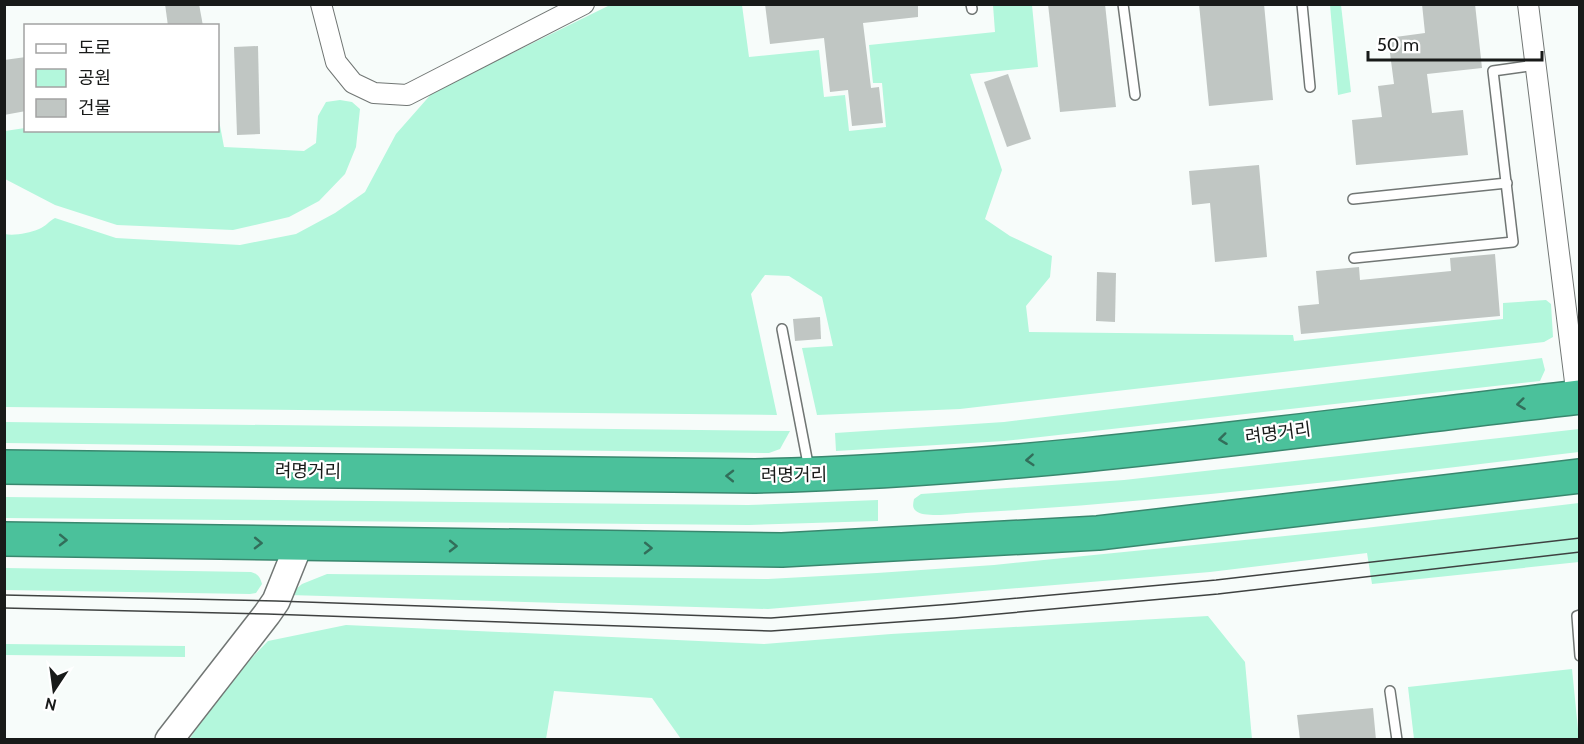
<svg xmlns="http://www.w3.org/2000/svg" width="1584" height="744" viewBox="0 0 1584 744" font-family="Cabin,'Noto Sans KR',sans-serif">
	<rect width="100%" height="100%" fill="#f7fcfa"/>
	<g fill="#b3f7dc">
		<path d="M 610,5 L 742,5 L 749,57 L 819,50 L 824,97 L 845,95 L 849,131 L 886,127 L 882,83 L 873,83 L 869,45 L 995,32 L 993,5 L 1032,5 L 1038,67 L 970,74 L 1002,170 L 985,219 L 1010,236 L 1052,256 L 1050,277 L 1026,306 L 1029,332 L 1293,335 L 1294,341 L 1503,319 L 1503,303 L 1546,300 L 1551,304 L 1553,337 L 1544,342 L 960,409 L 817,415 L 802,348 L 833,346 L 822,297 L 789,276 L 765,275 L 751,294 L 777,415 L 5,407 L 5,234 C 14,236 29,233 39,229 C 45,227 49,221 55,218 L 116,238 L 240,245 L 296,234 L 335,213 L 365,192 L 396,134 L 433,92 Z"/>
		<polygon points="1330,5 1341,5 1351,92 1338,95"/>
		<polygon points="340,100 352,102 360,109 356,147 345,174 319,201 289,217 233,230 117,225 55,205 5,179 5,131 25,128 26,130 218,130 218,115 224,147 304,151 316,143 318,116 326,102"/>
		<polygon points="1542,358 1545,370 1540,381 1004,441 836,451 835,433 1004,422"/>
		<polygon points="5,422 790,431 780,449 769,453 5,443"/>
		<path d="M 1579,429 L 1579,452 C 1375,477 1171,502 966,513 C 955,514 924,518 916,511 C 912,508 913,504 914,499 L 921,494 L 1124,480 Z"/>
		<polygon points="5,497 748,505 878,500 878,521 749,525 5,518"/>
		<polygon points="1579,503 1579,562 1372,584 1367,553 1210,572 768,609 289,595 302,584 327,574 768,579 877,573 994,565 1365,528"/>
		<path d="M 5,568 L 251,572 C 258,574 260,577 262,584 L 256,593 L 250,594 L 5,590 Z"/>
		<polygon points="1208,616 1245,662 1252,739 681,739 652,698 554,691 546,739 189,740 223,688 268,641 346,625 764,644 891,634"/>
		<polygon points="5,644 185,646 185,657 5,655"/>
		<polygon points="1572,669 1579,739 1414,739 1408,687"/>
	</g>
	<g fill="#c0c6c3">
		<polygon points="165,4 199,4 203,26 168,26"/>
		<polygon points="765,4 918,4 918,17 863,23 871,88 879,87 883,123 852,126 848,90 830,92 824,38 770,44"/>
		<polygon points="1048,4 1105,4 1116,107 1060,112"/>
		<polygon points="1199,4 1264,4 1273,100 1209,106"/>
		<polygon points="1422,4 1475,4 1482,68 1427,74 1432,113 1463,110 1468,155 1356,165 1352,120 1382,117 1378,86 1394,84 1388,38 1425,33"/>
		<polygon points="258,46 260,134 237,135 234,47"/>
		<polygon points="26,57 26,111 4,115 4,60"/>
		<polygon points="1008,74 1031,139 1007,147 984,82"/>
		<polygon points="1259,165 1267,257 1215,262 1210,203 1192,205 1189,171"/>
		<polygon points="1495,254 1500,316 1301,334 1298,306 1319,304 1316,271 1359,267 1360,280 1451,271 1450,258"/>
		<polygon points="1097,272 1116,273 1115,322 1096,321"/>
		<polygon points="820,317 821,339 795,341 793,319"/>
		<polygon points="1373,708 1376,740 1300,740 1297,715"/>
	</g>
	<g fill="none" stroke-linecap="round" stroke-linejoin="round">
		<g stroke="#717674" stroke-width="12">
			<g id="lane">
				<polyline points="971,4 972,9"/>
				<polyline points="1123,4 1135,95"/>
				<polyline points="1302,4 1310,87"/>
				<polyline points="1353,199 1507,183"/>
				<polyline points="1354,258 1513,242 1493,71 1536,65"/>
				<polyline points="782,329 809,469"/>
				<polyline points="1580,615 1577,616 1580,656"/>
				<polyline points="1390,691 1397,740"/>
			</g>
		</g>
		<g stroke="#717674" stroke-width="22">
			<g id="street">
				<polyline points="321,4 336,62 353,83 374,93 407,95 584,4"/>
				<polyline points="1528,4 1577,398"/>
			</g>
		</g>
		<g stroke="#717674" stroke-width="30">
			<polyline id="secondary" points="169,740 267,614 276,601 299,544"/>
		</g>
		<g stroke="#39876e" stroke-width="36">
			<g id="highway">
				<path d="M 4,467 L 755,476 C 1031,470 1305,429 1580,397"/>
				<polyline points="4,539 782,550 1098,533 1580,476"/>
			</g>
		</g>
		<use href="#lane" stroke="#fff" stroke-width="9"/>
		<use href="#street" stroke="#fff" stroke-width="20"/>
		<use href="#secondary" stroke="#fff" stroke-width="27"/>
		<use href="#highway" stroke="#4bc19b" stroke-width="33"/>
		<g stroke="#3f4241" stroke-width="1.5">
			<polyline points="4,595 276,601 771,618 952,604 1216,580 1580,538"/>
			<polyline points="4,608 267,614 771,631 954,618 1218,594 1580,552"/>
		</g>
	</g>
	<defs><path id="oneway-chevron" d="M-2-3.5L2.5 0L-2 3.5" fill="none" stroke-width="1.6" stroke-linecap="round" stroke-linejoin="round" transform="scale(1.5)"/></defs>
	<g stroke="#326e5a">
		<use href="#oneway-chevron" transform="translate(1521 404) rotate(173)"/>
		<use href="#oneway-chevron" transform="translate(1223 439) rotate(173)"/>
		<use href="#oneway-chevron" transform="translate(1030 460) rotate(176)"/>
		<use href="#oneway-chevron" transform="translate(730 476) rotate(-179)"/>
		<use href="#oneway-chevron" transform="translate(63 540) rotate(1)"/>
		<use href="#oneway-chevron" transform="translate(258 543) rotate(1)"/>
		<use href="#oneway-chevron" transform="translate(453 546) rotate(1)"/>
		<use href="#oneway-chevron" transform="translate(648 548) rotate(1)"/>
	</g>
	<g text-anchor="middle" stroke-width="4.5" stroke-linejoin="round" paint-order="stroke">
		<g font-size="18" fill="#181a19" stroke="#fff">
			<text transform="translate(1278 433) rotate(-7)" y="6">려명거리</text>
			<text transform="translate(308 471) rotate(1)" y="6">려명거리</text>
			<text transform="translate(794 475) rotate(-1)" y="6">려명거리</text>
		</g>
	</g>
	<rect width="1584" height="744" fill="none" stroke="#181a19" stroke-width="12"/>
	<rect x="24" y="24" width="195" height="108" fill="#ffffff" stroke="#a3a3a3" stroke-width="1.5"/>
	<rect x="36" y="44" width="30" height="9" fill="#ffffff" stroke="#a3a3a3" stroke-width="1.5"/>
	<text x="78" y="54" font-size="18" fill="#181a19">도로</text>
	<rect x="36" y="69" width="30" height="18" fill="#b3f7dc" stroke="#a3a3a3" stroke-width="1.5"/>
	<text x="78" y="84" font-size="18" fill="#181a19">공원</text>
	<rect x="36" y="99" width="30" height="18" fill="#c0c6c3" stroke="#a3a3a3" stroke-width="1.5"/>
	<text x="78" y="114" font-size="18" fill="#181a19">건물</text>
	<g transform="translate(54 690) rotate(193)" stroke="#ffffff" stroke-width="4.5" paint-order="stroke">
	<path d="M0-4.5L10 22L0 15L-10 22Z" fill="#181a19"/>
	<text y="-9" font-size="16" font-weight="bold" text-anchor="middle" fill="#181a19">N</text>
	</g>
	<path d="M1368 51v9h174v-9" fill="none" stroke="#181a19" stroke-width="3"/>
	<text x="1377" y="51" font-size="18" fill="#181a19" stroke="#ffffff" stroke-width="4.5" paint-order="stroke">50 m</text>
</svg>
